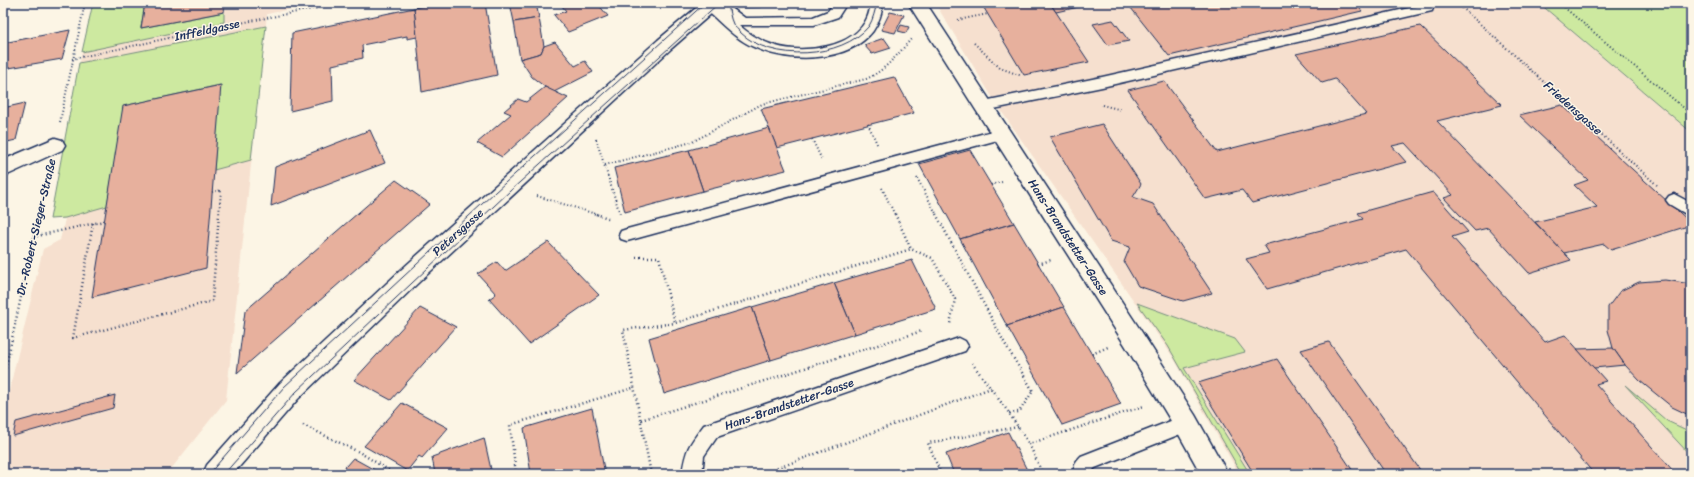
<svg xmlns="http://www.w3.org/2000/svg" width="1694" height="477" viewBox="0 0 1694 477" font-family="Sriracha,sans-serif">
	<rect width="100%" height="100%" fill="#fcf5e5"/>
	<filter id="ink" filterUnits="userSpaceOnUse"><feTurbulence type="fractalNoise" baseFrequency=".025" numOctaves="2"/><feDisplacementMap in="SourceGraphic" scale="8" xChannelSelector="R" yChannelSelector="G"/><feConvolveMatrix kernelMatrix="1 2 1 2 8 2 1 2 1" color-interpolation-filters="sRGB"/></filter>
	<g filter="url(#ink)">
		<g fill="#f6e0cf">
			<polygon points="93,3 319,3 267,14 226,400 167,474 3,474 3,416 43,249 60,240 65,219 50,219 82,52"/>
			<polygon points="935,3 1539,3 1691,132 1691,474 1239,474 1173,357 997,105"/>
		</g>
		<g fill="#cde9a0" stroke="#748c7f">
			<polygon points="93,3 145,3 141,28 224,12 224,22 82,52"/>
			<polygon points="1539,3 1691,3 1691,132"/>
			<polygon points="266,26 251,160 214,170 220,85 124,106 107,206 65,218 50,219 79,63"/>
			<polygon points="1137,303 1235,339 1245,352 1184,368 1250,474 1242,474 1168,346"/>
			<polygon points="1625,385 1667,421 1691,432 1691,456"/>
		</g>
		<g fill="#e7b09d" stroke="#1b2f5e">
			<polygon points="145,3 225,3 224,12 141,28"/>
			<polygon points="438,3 485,3 497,75 422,92 414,8"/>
			<polygon points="510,3 536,3 539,18 514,22"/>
			<polygon points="569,3 597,3 608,16 568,32 554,15 566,11 562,6"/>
			<polygon points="981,3 1050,3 1089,62 1024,75"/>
			<polygon points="1050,3 1097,3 1056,12"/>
			<polygon points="1127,3 1355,3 1362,11 1169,56"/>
			<polygon points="414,8 417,37 407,39 407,36 362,45 363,58 332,65 333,101 290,111 292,33"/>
			<polygon points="890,12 904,15 895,33 881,30"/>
			<polygon points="539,18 544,46 541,53 520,59 514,22"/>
			<polygon points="1113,20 1129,41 1108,45 1093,24"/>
			<polygon points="901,25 909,27 906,33 898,31"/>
			<polygon points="1420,26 1502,105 1437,121 1571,260 1529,273 1488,228 1475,231 1444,198 1453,195 1405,143 1392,146 1406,162 1252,203 1242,190 1205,199 1128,90 1164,81 1217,152 1366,114 1335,79 1322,83 1296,54"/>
			<polygon points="70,30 62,59 3,69 3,43"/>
			<polygon points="884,38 891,48 872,54 864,45"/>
			<polygon points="555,42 575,66 585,61 593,72 554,92 545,87 532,77 520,59 541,53 544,46"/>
			<polygon points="894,77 914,113 777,148 761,109"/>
			<polygon points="221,85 206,268 92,297 123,106"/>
			<polygon points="545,87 568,98 502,157 477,143 511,114 504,111 518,99 526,102"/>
			<polygon points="25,103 16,140 3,143 3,108"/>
			<polygon points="1562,105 1691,223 1691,225 1611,250 1604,244 1564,253 1535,222 1597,207 1574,185 1588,180 1519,115"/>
			<polygon points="1102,124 1141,184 1133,197 1153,204 1212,293 1183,301 1138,286 1124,262 1130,247 1111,241 1050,137"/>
			<polygon points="769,128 786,170 703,191 689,150"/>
			<polygon points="370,130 385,163 271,206 275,167"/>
			<polygon points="689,150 703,191 625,212 614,168"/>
			<polygon points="970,150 1014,223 960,239 919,164"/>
			<polygon points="396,180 430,204 237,373 245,311"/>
			<polygon points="1433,192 1468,232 1452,237 1545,342 1565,335 1606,381 1596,384 1676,474 1594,474 1406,249 1267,289 1246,259 1269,253 1264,245 1363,219 1358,213"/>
			<polygon points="1014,223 1064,307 1007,326 960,239"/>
			<polygon points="548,242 599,295 529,344 489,299 496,294 478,274 497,262 505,271"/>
			<polygon points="912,260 936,309 855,334 834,283"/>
			<polygon points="1665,280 1691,284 1691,416 1672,407 1640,381 1625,365 1613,348 1608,330 1608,307 1620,291 1639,282"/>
			<polygon points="834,283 855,334 771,360 752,307"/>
			<polygon points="752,307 771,360 664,394 649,338"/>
			<polygon points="1064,307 1121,404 1062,425 1007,326"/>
			<polygon points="420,308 456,327 391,400 354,380"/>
			<polygon points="1329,342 1423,474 1386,474 1301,350"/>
			<polygon points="1613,348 1625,365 1594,368 1577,349"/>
			<polygon points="1277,359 1355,474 1254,474 1198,383"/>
			<polygon points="115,395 113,408 13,436 16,422"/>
			<polygon points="402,403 448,428 422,458 419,456 407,471 364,446"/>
			<polygon points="592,408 605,474 531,474 524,428"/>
			<polygon points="1008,432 1029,474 954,474 946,454"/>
			<polygon points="484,438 492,474 435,474 432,457"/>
			<polygon points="353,458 382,474 339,474"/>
		</g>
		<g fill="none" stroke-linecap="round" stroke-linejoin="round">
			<g stroke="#1b2f5e" stroke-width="3">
				<g id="service">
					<path d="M 699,3 L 714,3 L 719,7 L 721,6 L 720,3 L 761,3 L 760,6 L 730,7 L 745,18 L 813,17 L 828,11 L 834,3 L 847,3 L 838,17 L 814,25 L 739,25 C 750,35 763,42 776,46 C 804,54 854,48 867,18 C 869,14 870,8 871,3 L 883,3 C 882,13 879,22 873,31 C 848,63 789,63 756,48 C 739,41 727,29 714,17 C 709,12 702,9 699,3 Z"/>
					<polygon points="1427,4 1432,5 1433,8 1432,11 1102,87 984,111 979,110 977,106 979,102 984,101 1102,77"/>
					<polygon points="1000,129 1005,130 1007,134 1005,138 627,241 621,239 619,235 621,231 627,229"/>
					<polygon points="1674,194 1691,203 1691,217 1669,204 1666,200 1669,196"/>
					<path d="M 959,338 L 965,341 L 968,346 L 965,351 L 717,437 L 704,456 L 702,474 L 682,474 C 686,448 689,445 704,425 Z"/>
					<path d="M 1186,415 L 1193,417 L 1195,423 L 1193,429 L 1095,468 L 1093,470 L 1094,474 L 1074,474 C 1073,466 1075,462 1081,456 Z"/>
				</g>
			</g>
			<g stroke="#1b2f5e" stroke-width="3">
				<g id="minor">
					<polygon points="908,3 926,3 1141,331 1195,415 1228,474 1201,474 1177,431 1125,345"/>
					<polygon points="55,138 62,140 65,145 62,150 3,177 3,160"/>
				</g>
			</g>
			<g stroke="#1b2f5e" stroke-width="3">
				<polygon id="secondary" points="702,3 722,3 719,7 672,48 418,283 298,399 233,474 203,474 207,465 280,383 402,269 658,40"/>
			</g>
			<g stroke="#1b2f5e" stroke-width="2" stroke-dasharray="1 2.5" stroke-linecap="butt">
				<polyline points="1457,3 1658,186"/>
				<polyline points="1559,3 1691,114"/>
				<polyline points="958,20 988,14"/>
				<polyline points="974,43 1000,68 1022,76"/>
				<polyline points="72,59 215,28 343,3"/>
				<polyline points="1102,105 1122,110"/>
				<polyline points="60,122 85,3"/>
				<polyline points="868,124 878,146"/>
				<polyline points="596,139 620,214"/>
				<polyline points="812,139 822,160"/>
				<path d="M 605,165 L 692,142 L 762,104 L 866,79 C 886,70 898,54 912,38"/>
				<polyline points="917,178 937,215"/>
				<polyline points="991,185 1002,182"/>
				<polyline points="882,188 895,215"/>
				<polyline points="212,192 221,190 219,215"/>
				<polyline points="537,196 599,215"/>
				<polyline points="39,215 48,174"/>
			</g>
			<g stroke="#1b2f5e" stroke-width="2.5" stroke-dasharray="1 3" stroke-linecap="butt">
				<polyline points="596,214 611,219"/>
				<polyline points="895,214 911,249 932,258 955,299 950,324"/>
				<polyline points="936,214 1004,342 1033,391 1019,412 1009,413"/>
				<polyline points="93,223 73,338 212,301 219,214"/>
				<polyline points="33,237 104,221"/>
				<polyline points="636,257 659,257 675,323"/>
				<polyline points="1038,264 1051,260"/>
				<polyline points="1092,354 1108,347"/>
				<polyline points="972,363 1009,413 1029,444"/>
				<polyline points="3,380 39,214"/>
				<polyline points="641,420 922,331"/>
				<polyline points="303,425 359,452 395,474"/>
				<polyline points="516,474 510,425 633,388"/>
				<polyline points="651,474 623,330 675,323 911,249"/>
				<polyline points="762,474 991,388"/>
				<polyline points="941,474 928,443 1018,427"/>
				<polyline points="1043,474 1029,444 1144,406"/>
			</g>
			<use href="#service" fill="#fcf5e5" fill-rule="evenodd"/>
			<use href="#minor" fill="#fcf5e5" fill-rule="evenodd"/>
			<use href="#secondary" fill="#fcf5e5" fill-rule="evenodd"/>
			<g stroke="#1b2f5e" stroke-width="1">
				<path d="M 728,3 C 729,9 730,18 733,24 C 734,27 739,30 741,33 C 771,62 842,59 869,26 C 873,20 875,10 877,3"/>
				<polyline points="209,474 284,387 495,192 705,3"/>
				<polyline points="224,474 296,392 510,191 719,3"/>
			</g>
		</g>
	</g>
	<g text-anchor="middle" stroke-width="3" stroke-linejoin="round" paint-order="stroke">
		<g font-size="12" fill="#1b2f5e" stroke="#fcf5e5">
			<text transform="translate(207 30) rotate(-12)" y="4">Inffeldgasse</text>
			<text transform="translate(1573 108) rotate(42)" y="4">Friedensgasse</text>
			<text transform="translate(36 227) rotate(-77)" y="4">Dr.-Robert-Sieger-Straße</text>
			<text transform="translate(458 232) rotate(-42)" y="4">Petersgasse</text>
			<text transform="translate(1068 237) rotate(57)" y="4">Hans-Brandstetter-Gasse</text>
			<text transform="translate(789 404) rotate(-19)" y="4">Hans-Brandstetter-Gasse</text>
		</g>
	</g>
	<rect width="1694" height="477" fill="none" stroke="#fcf5e5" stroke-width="16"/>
	<rect x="8" y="8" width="1678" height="461" fill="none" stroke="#1b2f5e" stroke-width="1.5" filter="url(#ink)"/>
</svg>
